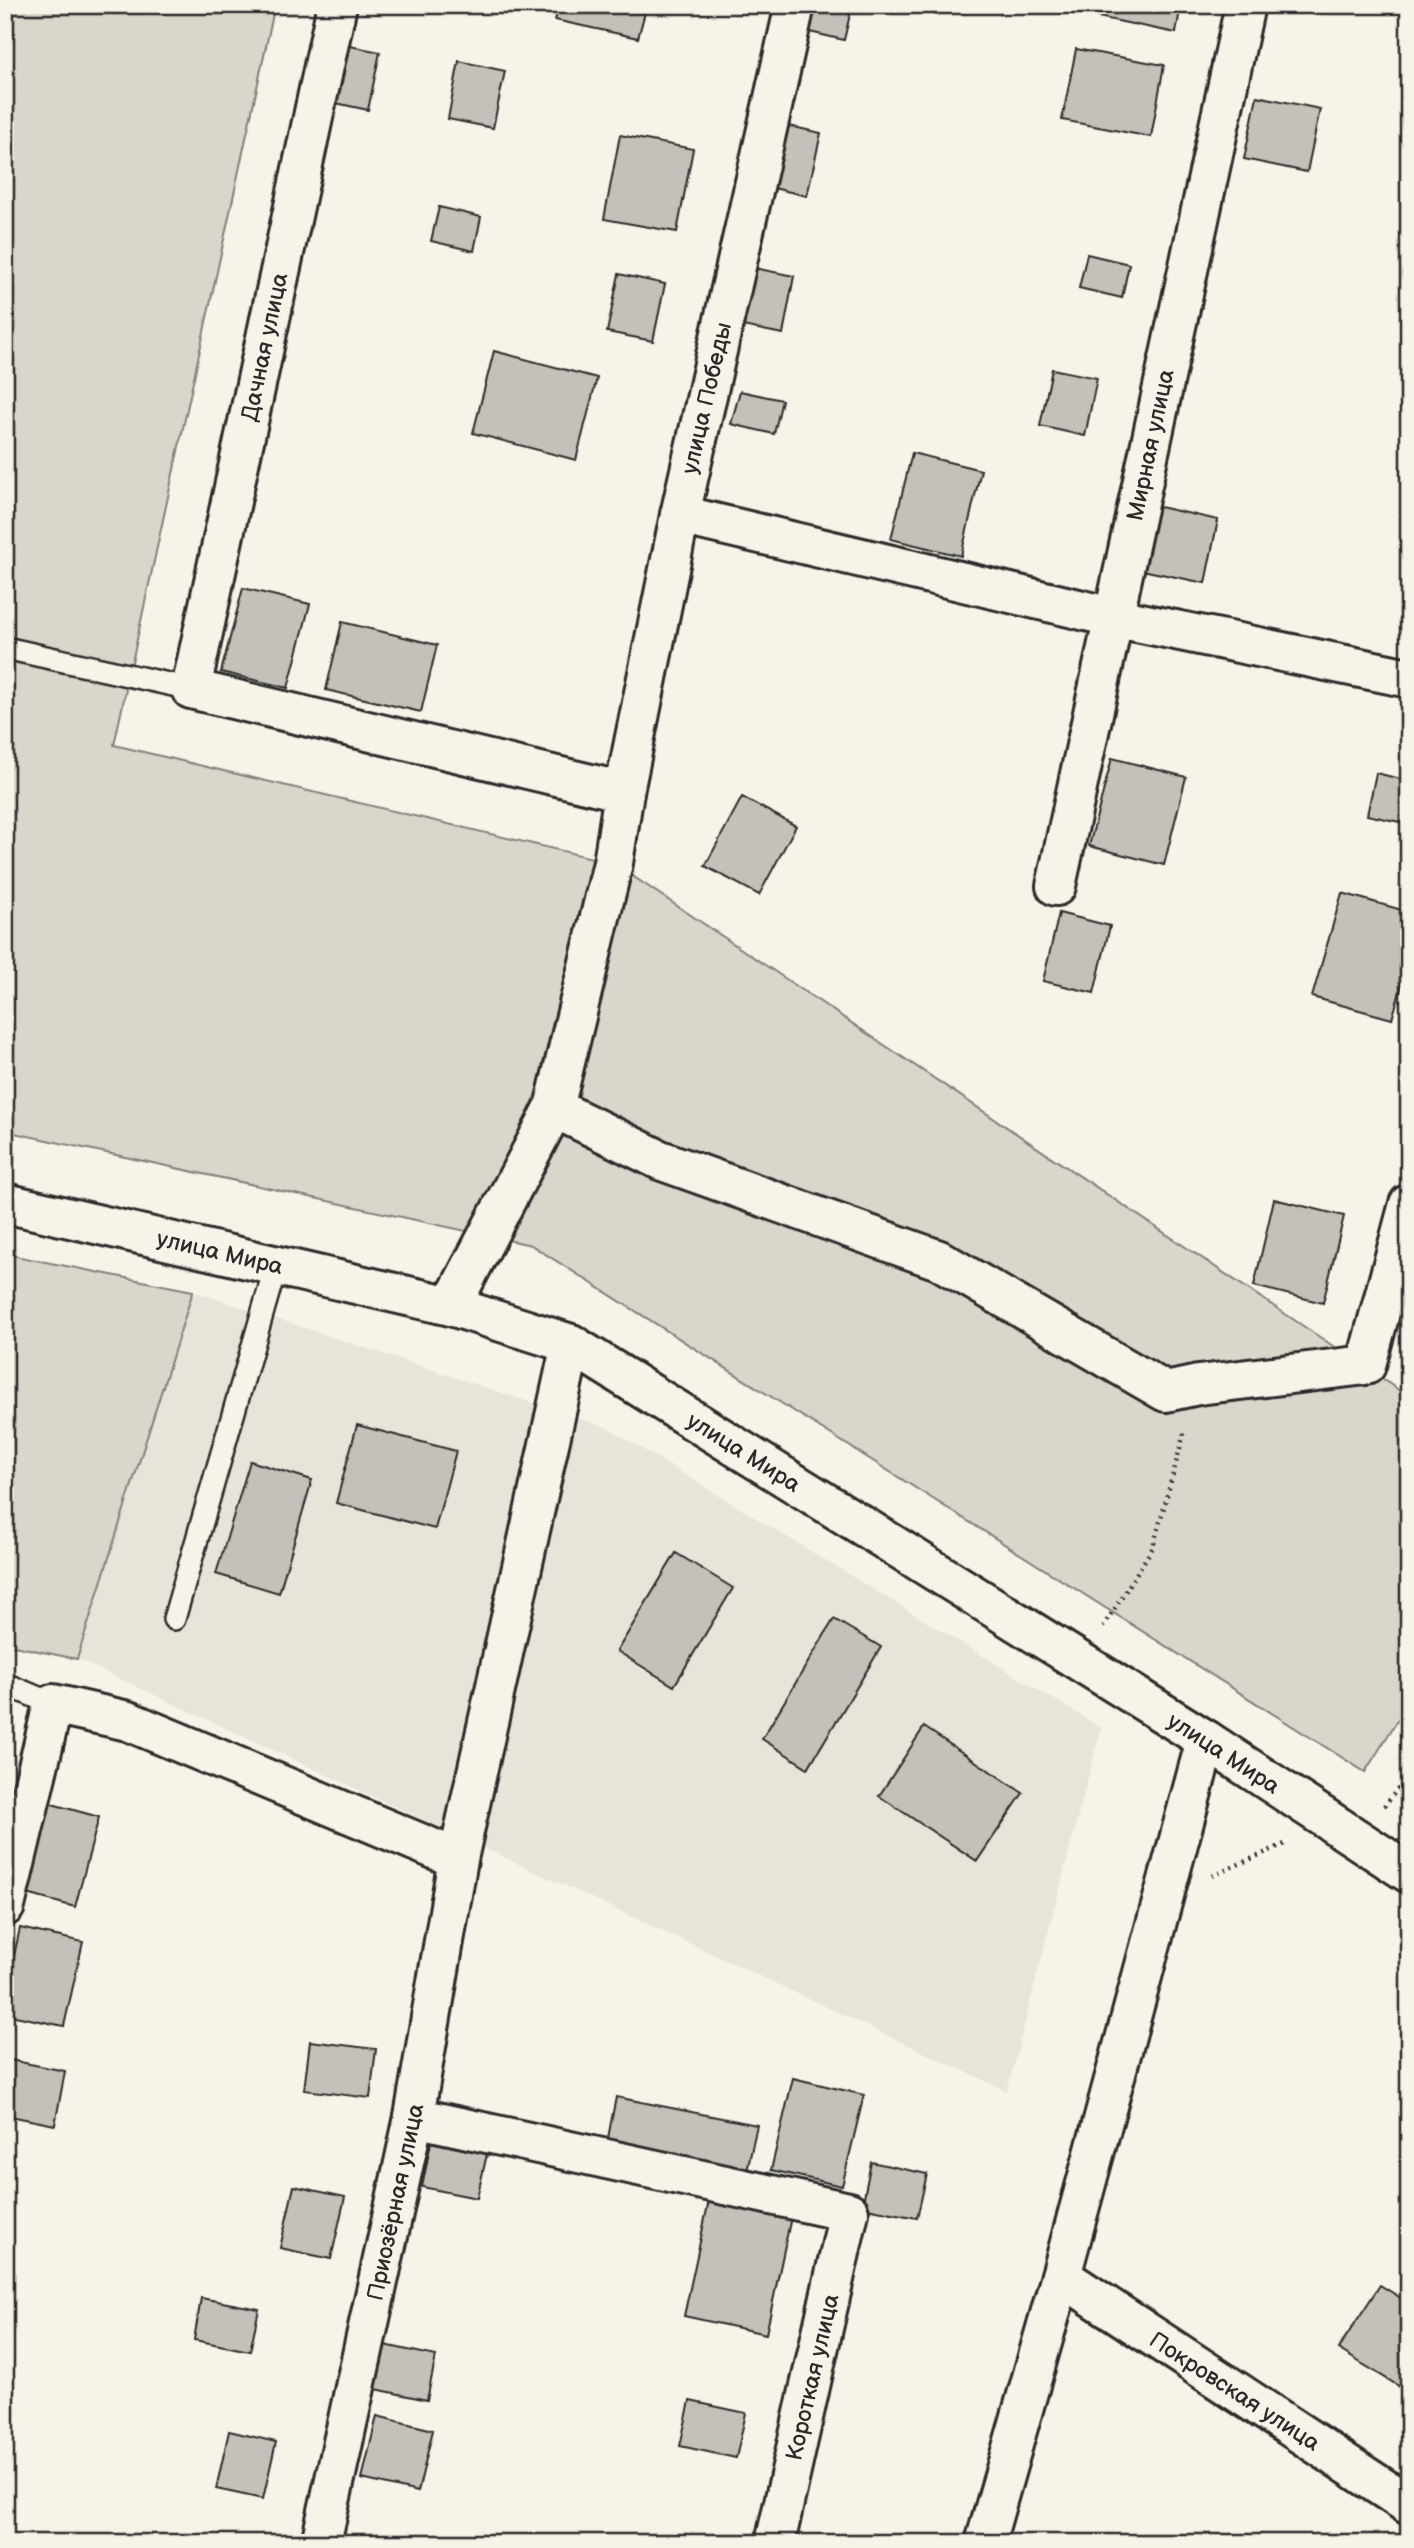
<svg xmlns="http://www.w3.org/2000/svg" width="1414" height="2548" viewBox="0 0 1414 2548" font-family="'Balsamiq Sans',sans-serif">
	<rect width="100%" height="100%" fill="#f7f3e8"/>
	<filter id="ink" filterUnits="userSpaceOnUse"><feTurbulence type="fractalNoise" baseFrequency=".0143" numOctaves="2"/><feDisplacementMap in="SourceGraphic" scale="14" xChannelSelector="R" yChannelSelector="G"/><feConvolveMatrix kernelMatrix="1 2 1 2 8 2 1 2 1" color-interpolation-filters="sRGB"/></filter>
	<g filter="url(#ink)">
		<polygon fill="#e8e4da" points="193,1291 608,1428 1101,1728 1007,2091 77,1659"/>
		<g fill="#dad6cc" stroke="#82807c" stroke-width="2">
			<polygon points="5,5 275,5 114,745 613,863 1409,1397 1409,1702 1365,1772 531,1245 5,1131"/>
			<polygon points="5,1254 193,1291 77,1659 9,1645 5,1661"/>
		</g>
		<g fill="#c4c1b9" stroke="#2b2b2b" stroke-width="2">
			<polygon points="560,5 647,5 638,38 555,20"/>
			<polygon points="807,5 852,6 844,40 801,30"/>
			<polygon points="1101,5 1181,5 1176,33 1098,17"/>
			<polygon points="335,43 380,52 368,110 322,100"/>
			<polygon points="1076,49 1164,65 1151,137 1062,120"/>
			<polygon points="459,61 505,71 493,128 448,119"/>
			<polygon points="1257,96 1320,109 1307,172 1244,159"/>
			<polygon points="775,123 821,133 807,196 761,185"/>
			<polygon points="620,135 693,149 677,232 604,219"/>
			<polygon points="439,207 481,217 474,251 431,241"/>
			<polygon points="1087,254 1129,264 1122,298 1079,288"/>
			<polygon points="749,267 794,276 783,334 737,325"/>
			<polygon points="619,274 665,284 653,341 607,332"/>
			<polygon points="494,351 597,378 576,460 473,433"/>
			<polygon points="1052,369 1097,378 1085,436 1040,426"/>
			<polygon points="740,391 782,400 774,434 731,424"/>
			<polygon points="912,453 981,470 961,556 891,539"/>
			<polygon points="1155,506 1218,520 1205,583 1142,570"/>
			<polygon points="243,588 310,604 288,688 221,672"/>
			<polygon points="342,622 437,645 421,712 326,690"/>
			<polygon points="1112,758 1186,777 1164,865 1089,846"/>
			<polygon points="1376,773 1409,781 1409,824 1367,815"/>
			<polygon points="742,797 796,826 759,895 705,866"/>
			<polygon points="1342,893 1409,912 1409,961 1392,1019 1312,997"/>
			<polygon points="1059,913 1110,926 1094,993 1043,981"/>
			<polygon points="1274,1199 1344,1216 1323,1303 1254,1286"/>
			<polygon points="357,1425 456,1451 435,1529 336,1503"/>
			<polygon points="250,1461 312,1480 279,1593 216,1574"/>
			<polygon points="676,1553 733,1588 674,1686 617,1651"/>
			<polygon points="834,1619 881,1647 808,1768 762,1739"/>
			<polygon points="924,1727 1023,1793 977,1861 879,1796"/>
			<polygon points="41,1801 99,1817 75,1907 16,1891"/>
			<polygon points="20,1928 83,1942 64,2026 5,2014 5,1997"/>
			<polygon points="310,2041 376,2049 370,2098 304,2090"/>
			<polygon points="5,2059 65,2071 55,2125 5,2115"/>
			<polygon points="793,2078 864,2095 842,2186 771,2170"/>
			<polygon points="616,2097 757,2125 746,2176 606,2148"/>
			<polygon points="431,2142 487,2154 477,2198 422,2187"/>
			<polygon points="871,2162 927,2174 917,2218 862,2207"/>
			<polygon points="294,2186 345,2197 331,2259 280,2248"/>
			<polygon points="709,2200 791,2217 766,2334 684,2316"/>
			<polygon points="1380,2285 1409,2303 1409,2376 1402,2388 1338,2349"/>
			<polygon points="201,2298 259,2309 250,2351 194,2340"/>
			<polygon points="380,2344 436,2356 427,2400 371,2388"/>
			<polygon points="690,2401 746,2413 736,2458 680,2446"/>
			<polygon points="377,2416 433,2430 418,2492 362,2479"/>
			<polygon points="229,2431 276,2442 263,2499 216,2489"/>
		</g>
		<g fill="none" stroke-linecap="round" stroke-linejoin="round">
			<g stroke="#2b2b2b" stroke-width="26">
				<g id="service">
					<polyline points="5,648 191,689"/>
					<polyline points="174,1619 276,1266"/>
					<polyline points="5,1684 53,1704"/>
				</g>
			</g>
			<g stroke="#2b2b2b" stroke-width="44">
				<g id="minor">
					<polyline points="337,5 191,689 624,792"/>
					<polyline points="680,515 1112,617 1409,678"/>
					<polyline points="1056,886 1245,5"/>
					<polyline points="554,1108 660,1160 939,1260 1166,1392 1198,1385 1366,1365 1409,1204"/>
					<polyline points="5,1203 451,1306 571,1344 1206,1740 1409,1873"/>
					<polyline points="451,1306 554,1108 613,863 624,792 680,515 795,5"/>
					<polyline points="5,1906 53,1704 128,1721 458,1859"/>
					<polyline points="414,2117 849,2212 775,2543"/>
					<polyline points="1061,2276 1409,2505"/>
					<polyline points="321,2543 414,2117 458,1859 571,1344"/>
					<polyline points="985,2543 1061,2276 1206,1740"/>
				</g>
			</g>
			<g stroke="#2b2b2b" stroke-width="4.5" stroke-dasharray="2 5" stroke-linecap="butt">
				<polyline points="1103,1627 1153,1547 1185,1430"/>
				<polyline points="1384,1806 1409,1775"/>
				<polyline points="1212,1876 1287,1843"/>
			</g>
			<use href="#service" stroke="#f7f3e8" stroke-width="21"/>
			<use href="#minor" stroke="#f7f3e8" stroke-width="38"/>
		</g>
	</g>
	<g text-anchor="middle" stroke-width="5" stroke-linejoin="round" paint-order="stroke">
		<g font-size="23" fill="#2b2b2b" stroke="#f7f3e8">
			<text transform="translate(264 347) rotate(-78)" y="8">Дачная улица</text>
			<text transform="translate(706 398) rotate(-77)" y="8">улица Победы</text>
			<text transform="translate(1150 445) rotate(-78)" y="8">Мирная улица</text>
			<text transform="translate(220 1252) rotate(13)" y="8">улица Мира</text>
			<text transform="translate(744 1452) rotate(32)" y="8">улица Мира</text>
			<text transform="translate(1224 1753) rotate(33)" y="8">улица Мира</text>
			<text transform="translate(395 2202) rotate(-78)" y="8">Приозёрная улица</text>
			<text transform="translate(812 2377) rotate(-77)" y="8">Короткая улица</text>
			<text transform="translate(1235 2391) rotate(33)" y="8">Покровская улица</text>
		</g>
	</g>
	<rect width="1414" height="2548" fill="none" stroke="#f7f3e8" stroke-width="28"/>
	<rect x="14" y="14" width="1386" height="2520" fill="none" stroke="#2b2b2b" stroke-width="2.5" filter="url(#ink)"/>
</svg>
